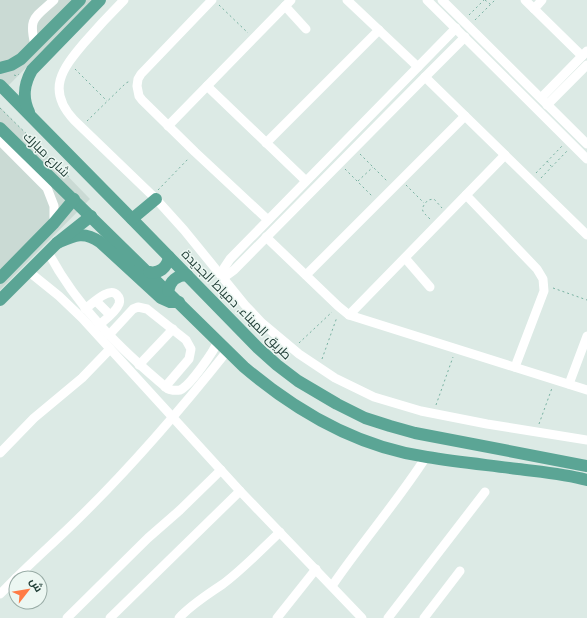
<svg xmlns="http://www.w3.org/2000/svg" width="587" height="618" viewBox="0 0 587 618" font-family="Raleway,Cairo,sans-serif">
	<rect width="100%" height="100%" fill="#dceae5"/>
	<g fill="#cadad4">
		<polygon points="0,0 93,0 0,94"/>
		<polygon points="0,107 90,199 0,290"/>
	</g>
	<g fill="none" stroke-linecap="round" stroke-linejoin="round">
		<g stroke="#79b2a2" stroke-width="1" stroke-dasharray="2 3" stroke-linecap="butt">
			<polyline points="485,0 490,4"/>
			<polyline points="219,5 248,33"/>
			<polyline points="469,15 484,0"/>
			<polyline points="475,20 495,0"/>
			<polyline points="75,69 107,101"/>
			<polyline points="14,75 17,76 19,74"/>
			<polyline points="0,108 42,149 70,178"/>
			<polyline points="87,121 126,83 130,81"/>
			<polyline points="360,154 387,181"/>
			<polyline points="547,161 551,166"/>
			<polyline points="345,169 372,196"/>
			<polyline points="536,173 563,145"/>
			<polyline points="541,178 568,150"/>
			<polyline points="358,181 373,167"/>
			<polyline points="406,185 424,203"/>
			<polyline points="158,190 189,158"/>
			<path d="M 430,219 C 422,211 419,210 428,200 L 434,199 L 442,208"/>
			<polyline points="553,288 587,300"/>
			<polyline points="299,343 332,312"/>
			<polyline points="322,359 337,317"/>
			<polyline points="436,405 453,357"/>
			<polyline points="539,424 552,388"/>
		</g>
		<g stroke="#fff" stroke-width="9">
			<path d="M 124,0 C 110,14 97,28 84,43 C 62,69 46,90 74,120 L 156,199 L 184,230 L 245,305 L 262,323 L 299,354 L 335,378 L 374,397 L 421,411 L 487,424 L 587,440"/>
			<polyline points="212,0 141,74 138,79 137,86 139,96 142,100 195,152 268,220"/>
			<polyline points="347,0 418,67"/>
			<polyline points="427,0 587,159"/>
			<polyline points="442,0 587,144"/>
			<polyline points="525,0 582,56"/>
			<polyline points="285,6 306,29"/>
			<polyline points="534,9 542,0"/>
			<path d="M 35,45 C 28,17 35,18 54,0"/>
			<polyline points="425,77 587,235"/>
			<polyline points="207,86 306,181"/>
			<polyline points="541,98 587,51"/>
			<polyline points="547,105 587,65"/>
			<polyline points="168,126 291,0"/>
			<polyline points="0,141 47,188 54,206 54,223"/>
			<polyline points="266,143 379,30"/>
			<polyline points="466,195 537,269 543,279 544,291 515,367"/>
			<polyline points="266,237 338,306 349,315 587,390"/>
			<path d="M 48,252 C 77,307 120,349 168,389 C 172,390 175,391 180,390 C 190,386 214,351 218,341"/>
			<polyline points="405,258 430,287"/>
			<polyline points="28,271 59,296 82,318 240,491 362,618"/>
			<polyline points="306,275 465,116"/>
			<polyline points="223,278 224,268 230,259 456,28"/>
			<polyline points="223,278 234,270 425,77 465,37"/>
			<polyline points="96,301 110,315"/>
			<path d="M 85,309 C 92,304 109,286 117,295 C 120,298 120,301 119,304 C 116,312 105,320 99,325"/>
			<polyline points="349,315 505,155"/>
			<polyline points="109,335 133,309 138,307 147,309 186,340 191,349 189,359 165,387"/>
			<polyline points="139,365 173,329"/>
			<polyline points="569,384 587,336"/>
			<polyline points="0,453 34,418 82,378 110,349"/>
			<path d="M 16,578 C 37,557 59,538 80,517 C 133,465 182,408 228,350"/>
			<path d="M 332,586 C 362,542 397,502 426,457"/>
			<polyline points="0,594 16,578"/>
			<polyline points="67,618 148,538 180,510 221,470"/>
			<polyline points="110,618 240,491"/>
			<path d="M 179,618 C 192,604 207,595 223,584 C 243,569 261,550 280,532"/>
			<polyline points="277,618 316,569"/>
			<polyline points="388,618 485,492"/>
			<polyline points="424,618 460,571"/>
		</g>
		<g stroke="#5ba595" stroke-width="12">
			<polyline points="0,68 11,65 21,59 80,0"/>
			<polyline points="0,85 132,219 258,348 277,365 298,381 337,404 365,418 390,426 415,433 587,466"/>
			<path d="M 29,112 C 22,97 24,84 32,70 L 100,0"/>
			<path d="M 0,128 L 244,367 C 297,412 357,447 427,457 C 457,462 488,465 518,469 C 541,472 565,474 587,480"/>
			<polyline points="132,219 156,199"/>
			<path d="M 57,243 C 73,236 83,230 100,242 L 161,298 L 170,302 L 179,302"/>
			<path d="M 149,272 C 159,274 167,268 169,257"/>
			<polyline points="0,278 54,223 74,199"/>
			<path d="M 168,291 C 170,281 177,275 187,275"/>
			<polyline points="0,300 57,243 91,216"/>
		</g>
	</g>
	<g text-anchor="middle" stroke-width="3" stroke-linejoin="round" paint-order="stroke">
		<g font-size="13" fill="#1d3b34" stroke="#ecf7f2">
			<text transform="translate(47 154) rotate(44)" y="5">شارع مبارك</text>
			<text transform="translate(237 304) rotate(45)" y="5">طريق الميناء, دمياط الجديدة</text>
		</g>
	</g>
	<g transform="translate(28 590) rotate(59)"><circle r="19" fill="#ecf7f2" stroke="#99aca6"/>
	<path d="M0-3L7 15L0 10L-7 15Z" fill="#ff7b45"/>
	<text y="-6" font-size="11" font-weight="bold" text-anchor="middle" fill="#1d3b34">ش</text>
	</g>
</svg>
